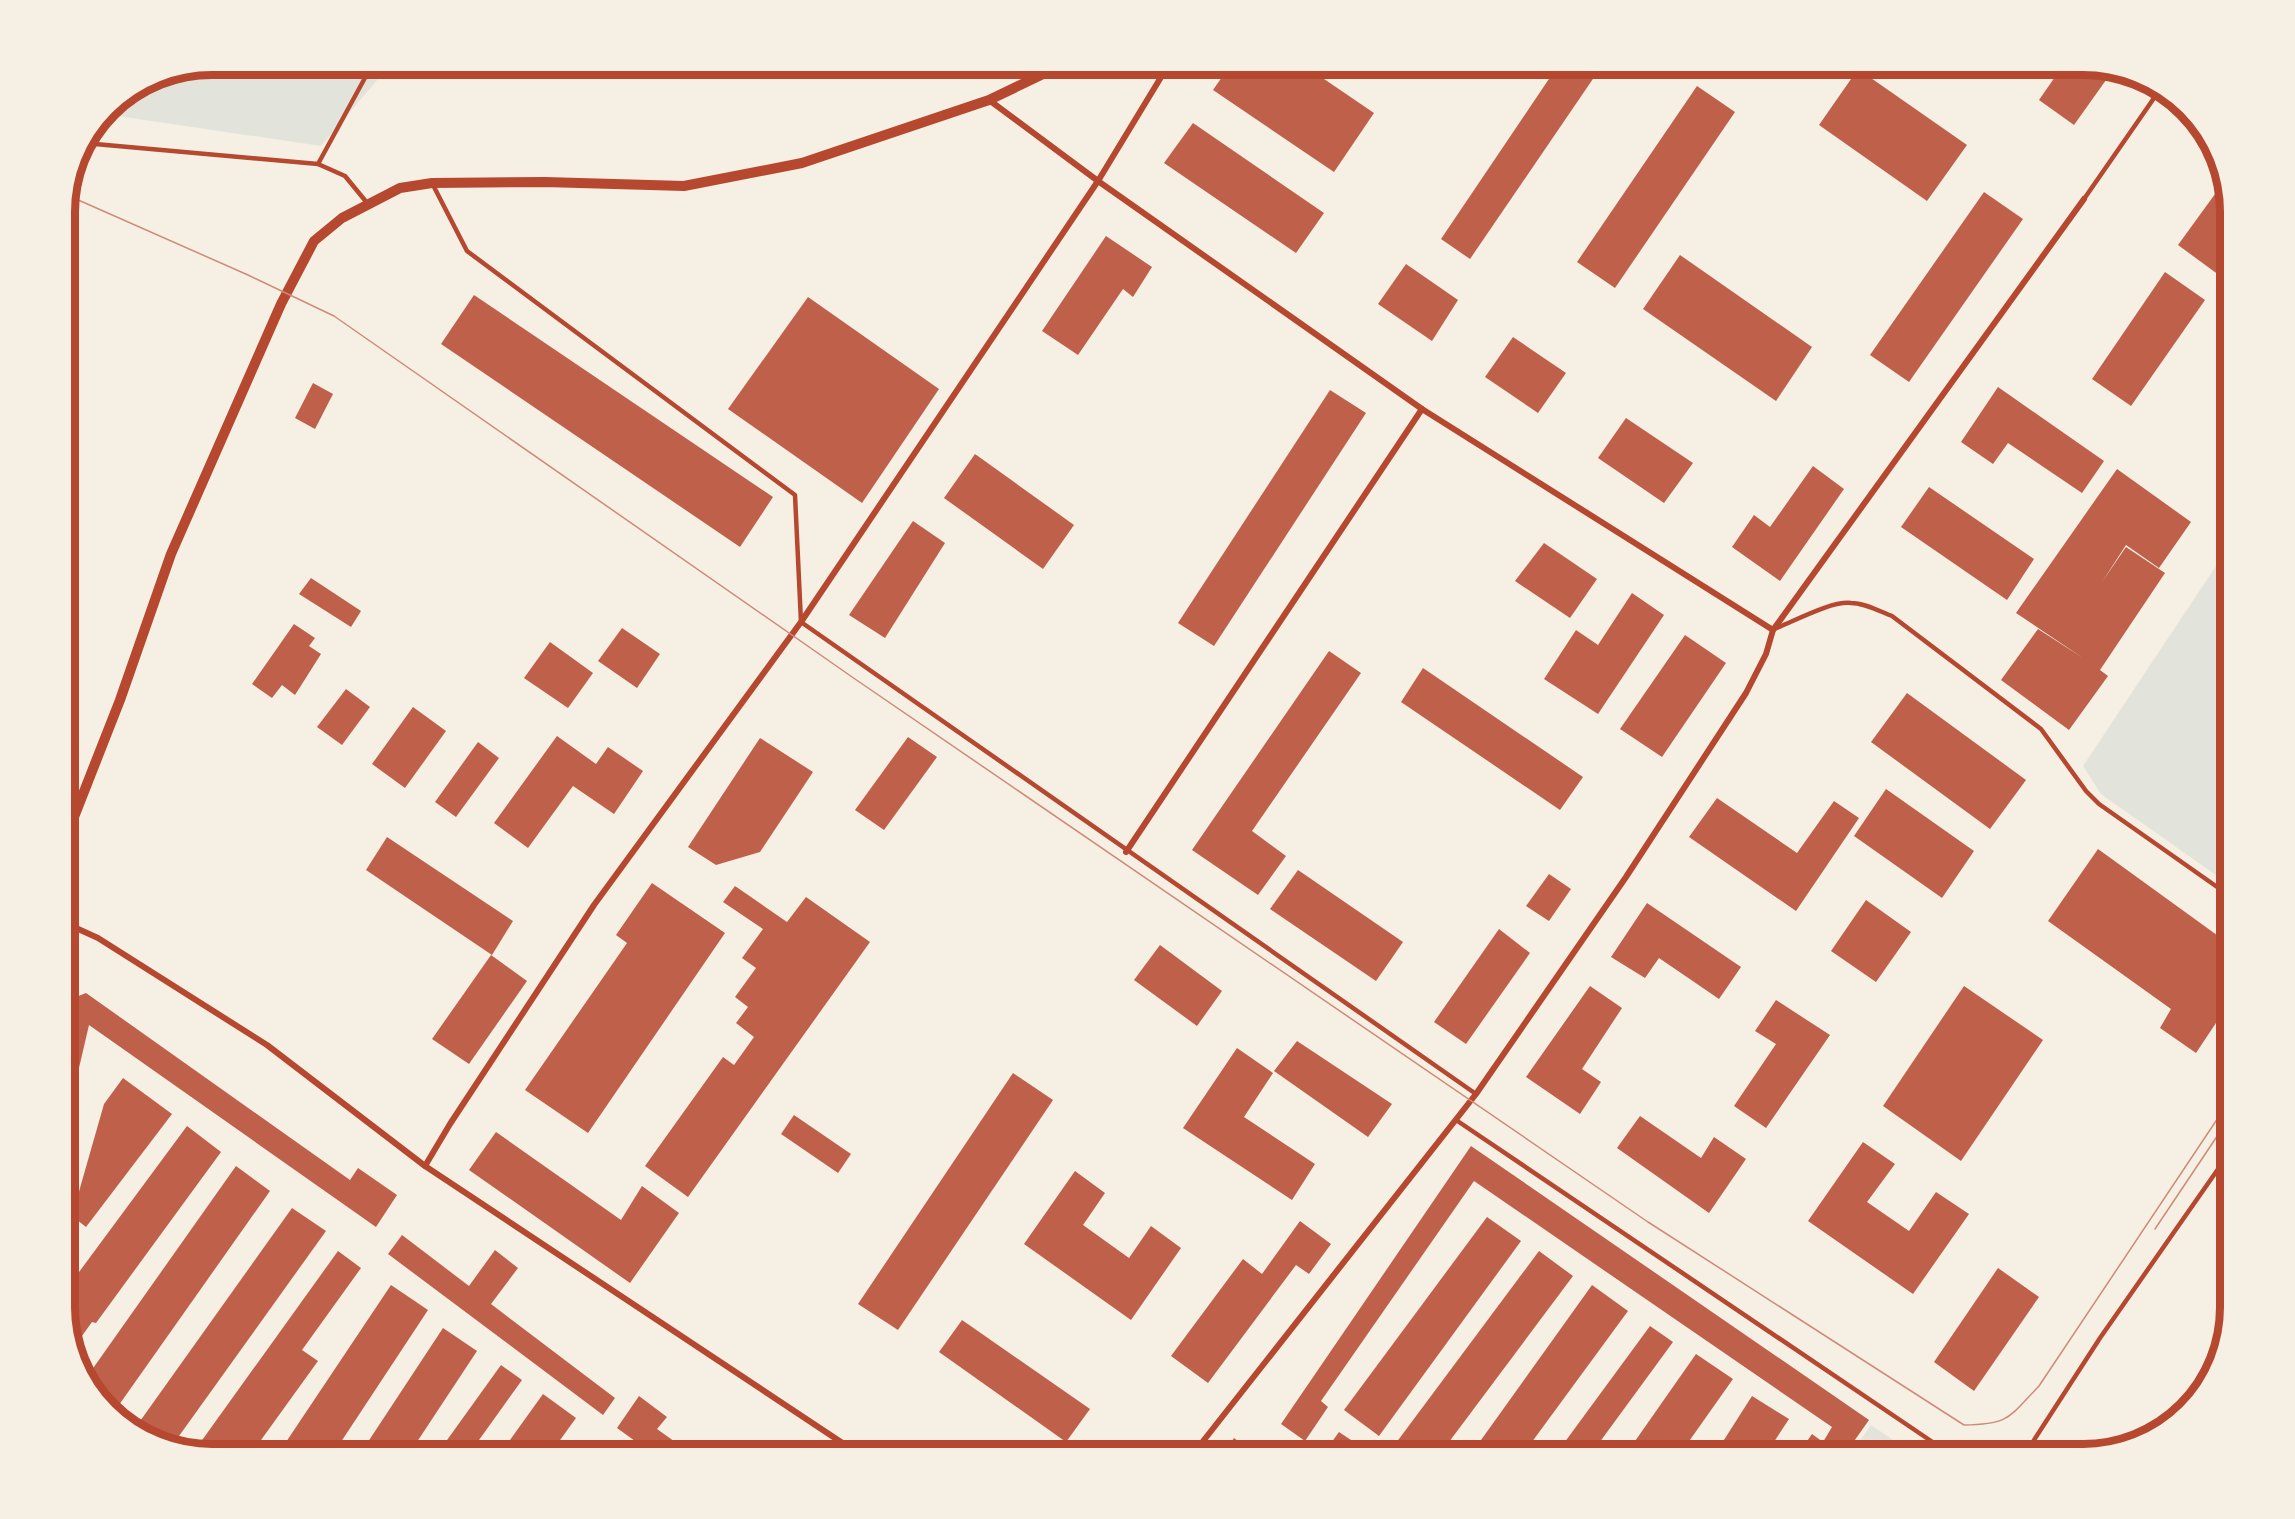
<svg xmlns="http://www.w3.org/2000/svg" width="2295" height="1519" viewBox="0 0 2295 1519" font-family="'DM Sans',sans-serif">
	<rect width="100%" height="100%" fill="#f6efe4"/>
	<g fill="#e2e4dc">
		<polygon points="212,65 390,65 321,146 104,114 108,107 156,76"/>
		<polygon points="2230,545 2230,885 2101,794 2083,766"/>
		<polygon points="1871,1425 1914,1454 1850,1454"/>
	</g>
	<g fill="#bf614a">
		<polygon points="1231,64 1302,64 1374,113 1334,172 1213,90"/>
		<polygon points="1559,64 1591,64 1599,70 1470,259 1441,239"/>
		<polygon points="2064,64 2083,64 2111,73 2074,125 2039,100"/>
		<polygon points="1858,69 1967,145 1927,201 1819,125"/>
		<polygon points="1697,86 1735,112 1615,288 1577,262"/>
		<polygon points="1193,123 1324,213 1296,253 1164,163"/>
		<polygon points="2223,183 2230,212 2230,268 2223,278 2178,245"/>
		<polygon points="1984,192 2023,219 1909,382 1870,355"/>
		<polygon points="1106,236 1152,267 1133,297 1123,289 1078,355 1042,331"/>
		<polygon points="1680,255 1812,347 1776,401 1643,309"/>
		<polygon points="1406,264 1458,300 1432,341 1378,304"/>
		<polygon points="2165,272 2205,300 2131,406 2092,379"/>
		<polygon points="474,295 773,497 740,547 441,344"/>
		<polygon points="808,297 939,389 862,503 728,409"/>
		<polygon points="1513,337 1566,373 1538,413 1485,377"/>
		<polygon points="313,383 333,394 315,429 295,418"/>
		<polygon points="1998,387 2104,461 2082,493 2008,443 1993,464 1961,442"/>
		<polygon points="1330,390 1366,413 1214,646 1178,623"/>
		<polygon points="1626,418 1693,463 1664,503 1598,458"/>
		<polygon points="975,454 1074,525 1043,569 944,498"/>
		<polygon points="1813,466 1844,489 1780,581 1732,547 1754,515 1770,527"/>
		<polygon points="2117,469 2191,522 2159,568 2126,545 2102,582 2126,547 2165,573 2100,670 2108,676 2069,730 2001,680 2038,629 2083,658 2016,613"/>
		<polygon points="1929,487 2034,559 2007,600 1901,527"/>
		<polygon points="913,521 945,543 885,638 849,615"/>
		<polygon points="1544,543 1597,579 1570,618 1515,581"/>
		<polygon points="311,578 361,611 351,627 299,594"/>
		<polygon points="1632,593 1664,615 1598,714 1544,679 1576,630 1598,645"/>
		<polygon points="294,624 315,638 309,646 321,654 295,695 282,685 272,698 252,684"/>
		<polygon points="622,628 660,654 637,688 598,661"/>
		<polygon points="1685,635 1726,663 1662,757 1620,729"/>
		<polygon points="550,642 593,673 568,708 524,678"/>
		<polygon points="1329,651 1361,673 1252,831 1286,856 1258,895 1192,850"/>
		<polygon points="1423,668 1583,777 1560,810 1401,702"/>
		<polygon points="346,689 370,707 342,745 317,727"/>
		<polygon points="1907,693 2026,780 1990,829 1871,742"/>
		<polygon points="413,707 446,731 405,788 372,764"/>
		<polygon points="557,736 596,764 608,747 643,771 614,814 573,786 528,848 494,823"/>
		<polygon points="908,737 937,757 884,830 855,810"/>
		<polygon points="760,738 813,772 760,852 716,865 688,847"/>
		<polygon points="478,742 499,758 456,817 435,802"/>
		<polygon points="1886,789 1974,851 1942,898 1854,836"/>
		<polygon points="1717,798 1797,853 1834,801 1859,818 1796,911 1689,837"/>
		<polygon points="387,837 513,921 492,955 366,870"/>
		<polygon points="2098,849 2221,938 2230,925 2230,1002 2196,1053 2160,1028 2171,1009 2048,921"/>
		<polygon points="1298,870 1403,942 1376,981 1270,909"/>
		<polygon points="1549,874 1571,889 1549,921 1526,906"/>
		<polygon points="652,883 725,933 588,1133 525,1090 627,943 616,935"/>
		<polygon points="735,886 787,922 806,897 870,942 688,1197 645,1166 723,1057 734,1065 754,1037 736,1023 748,1007 735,997 756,968 742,958 763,929 723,902"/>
		<polygon points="1866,900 1911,932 1876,982 1831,951"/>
		<polygon points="1647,903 1741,967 1719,999 1659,958 1645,978 1611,957"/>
		<polygon points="1499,929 1530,953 1466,1044 1434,1022"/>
		<polygon points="1160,945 1222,991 1197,1026 1134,980"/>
		<polygon points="491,955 527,981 469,1064 432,1039"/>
		<polygon points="1590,986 1622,1008 1582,1069 1601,1082 1580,1114 1526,1077"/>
		<polygon points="1964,986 2043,1040 1961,1161 1883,1106"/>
		<polygon points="86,993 350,1180 358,1168 397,1195 376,1227 89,1025 65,1128 65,1028 71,999"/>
		<polygon points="1776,1000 1830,1035 1766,1128 1734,1106 1776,1044 1755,1031"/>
		<polygon points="1297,1041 1392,1104 1368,1137 1274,1071"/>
		<polygon points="1237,1048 1273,1073 1244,1117 1315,1164 1292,1200 1183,1128"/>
		<polygon points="1013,1073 1053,1100 898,1330 858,1304"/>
		<polygon points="123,1078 172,1114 86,1227 72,1216 104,1104"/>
		<polygon points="794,1115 851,1154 838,1173 781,1134"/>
		<polygon points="1640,1116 1701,1158 1714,1137 1746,1159 1709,1213 1617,1148"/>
		<polygon points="187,1126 221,1152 96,1323 92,1322 74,1347 65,1316 65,1291"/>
		<polygon points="496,1132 621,1220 642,1186 679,1213 630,1283 469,1170"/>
		<polygon points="1863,1142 1895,1164 1867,1202 1909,1231 1936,1192 1969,1214 1913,1294 1808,1221"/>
		<polygon points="1471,1146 1869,1420 1845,1454 1798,1454 1812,1434 1823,1442 1832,1427 1474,1181 1321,1401 1328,1407 1305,1441 1281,1424"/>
		<polygon points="236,1166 270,1191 114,1412 84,1381"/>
		<polygon points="1075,1171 1105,1193 1083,1225 1129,1258 1151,1226 1181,1248 1131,1320 1024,1244"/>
		<polygon points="292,1208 326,1231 174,1443 133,1431"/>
		<polygon points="1487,1217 1521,1241 1379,1436 1344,1410"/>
		<polygon points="1300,1221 1331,1244 1309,1274 1296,1265 1208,1383 1171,1356 1243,1259 1262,1274"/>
		<polygon points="402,1235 469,1286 495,1250 518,1268 491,1304 615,1398 603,1415 388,1254"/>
		<polygon points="338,1251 361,1268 302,1350 318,1361 251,1454 212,1454 195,1450"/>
		<polygon points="1539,1251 1573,1276 1440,1454 1404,1454 1393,1447"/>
		<polygon points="1998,1268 2039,1297 1974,1391 1934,1362"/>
		<polygon points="391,1285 428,1310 333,1454 278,1454"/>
		<polygon points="1592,1285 1628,1311 1523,1454 1471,1454"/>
		<polygon points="962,1320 1090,1409 1066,1442 939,1352"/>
		<polygon points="1650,1326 1673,1342 1591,1454 1556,1454"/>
		<polygon points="443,1328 477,1351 409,1454 360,1454"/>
		<polygon points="1696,1354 1733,1379 1680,1454 1626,1454"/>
		<polygon points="501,1365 522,1380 469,1454 437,1454"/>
		<polygon points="543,1394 576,1418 550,1454 500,1454"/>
		<polygon points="639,1396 667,1417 657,1429 692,1454 653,1454 617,1428"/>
		<polygon points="1752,1396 1789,1419 1766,1454 1715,1454"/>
		<polygon points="1339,1432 1372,1454 1323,1454"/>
		<polygon points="1234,1438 1254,1453 1253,1454 1223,1454"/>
		<polygon points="597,1448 606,1454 592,1454"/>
	</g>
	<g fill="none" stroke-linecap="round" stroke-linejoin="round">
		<g stroke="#b5482f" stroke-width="4.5">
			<polyline points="314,64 366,76"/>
			<polyline points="1902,64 1915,74"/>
			<polyline points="84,143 318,164 345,176 368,204"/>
			<polyline points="318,164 366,76 376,64"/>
			<polyline points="433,185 467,251 795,495 801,622 1476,1094"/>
			<polyline points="2084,199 2161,88"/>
			<path d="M 1774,629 C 1795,621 1830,601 1851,603 C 1865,603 1879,611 1892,616 L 2041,729 L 2086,791 L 2099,804 L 2230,896"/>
			<polyline points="1456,1120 1934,1443 1962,1454"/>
			<polyline points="2025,1454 2100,1338 2230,1152"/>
		</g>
		<g stroke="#b5482f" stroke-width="6">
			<polyline points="989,100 1098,181 1422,409 1773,630"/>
			<polyline points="1126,852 1422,409"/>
			<polyline points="65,923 98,938 267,1045 425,1166 859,1454"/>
			<polyline points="425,1166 450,1124 594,905 801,622 1098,181 1169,64"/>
			<polyline points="1193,1454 1476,1094 1626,877 1746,693 1766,654 1773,630 2084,199"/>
		</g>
		<polyline stroke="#b5482f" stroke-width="10" points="65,840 120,700 171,554 281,304 314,241 342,218 400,188 432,183 545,182 684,186 802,163 989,100 1064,64"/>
		<g stroke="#cf8b77" stroke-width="1.5">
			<path d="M 67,195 L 248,275 L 334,316 L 855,679 L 1648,1222 L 1964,1425 C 2010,1424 2008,1418 2039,1386 L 2230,1100"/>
			<polyline points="2155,1229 2230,1117"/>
		</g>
	</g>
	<path d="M0 0H2295V1519H0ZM212 75H2083A137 137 0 0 1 2220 212V1307A137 137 0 0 1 2083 1444H212A137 137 0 0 1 75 1307V212A137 137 0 0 1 212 75Z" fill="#f6efe4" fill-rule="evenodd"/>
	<path fill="none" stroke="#b5482f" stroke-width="8" d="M212 75H2083A137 137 0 0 1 2220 212V1307A137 137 0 0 1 2083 1444H212A137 137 0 0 1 75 1307V212A137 137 0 0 1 212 75Z"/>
</svg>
